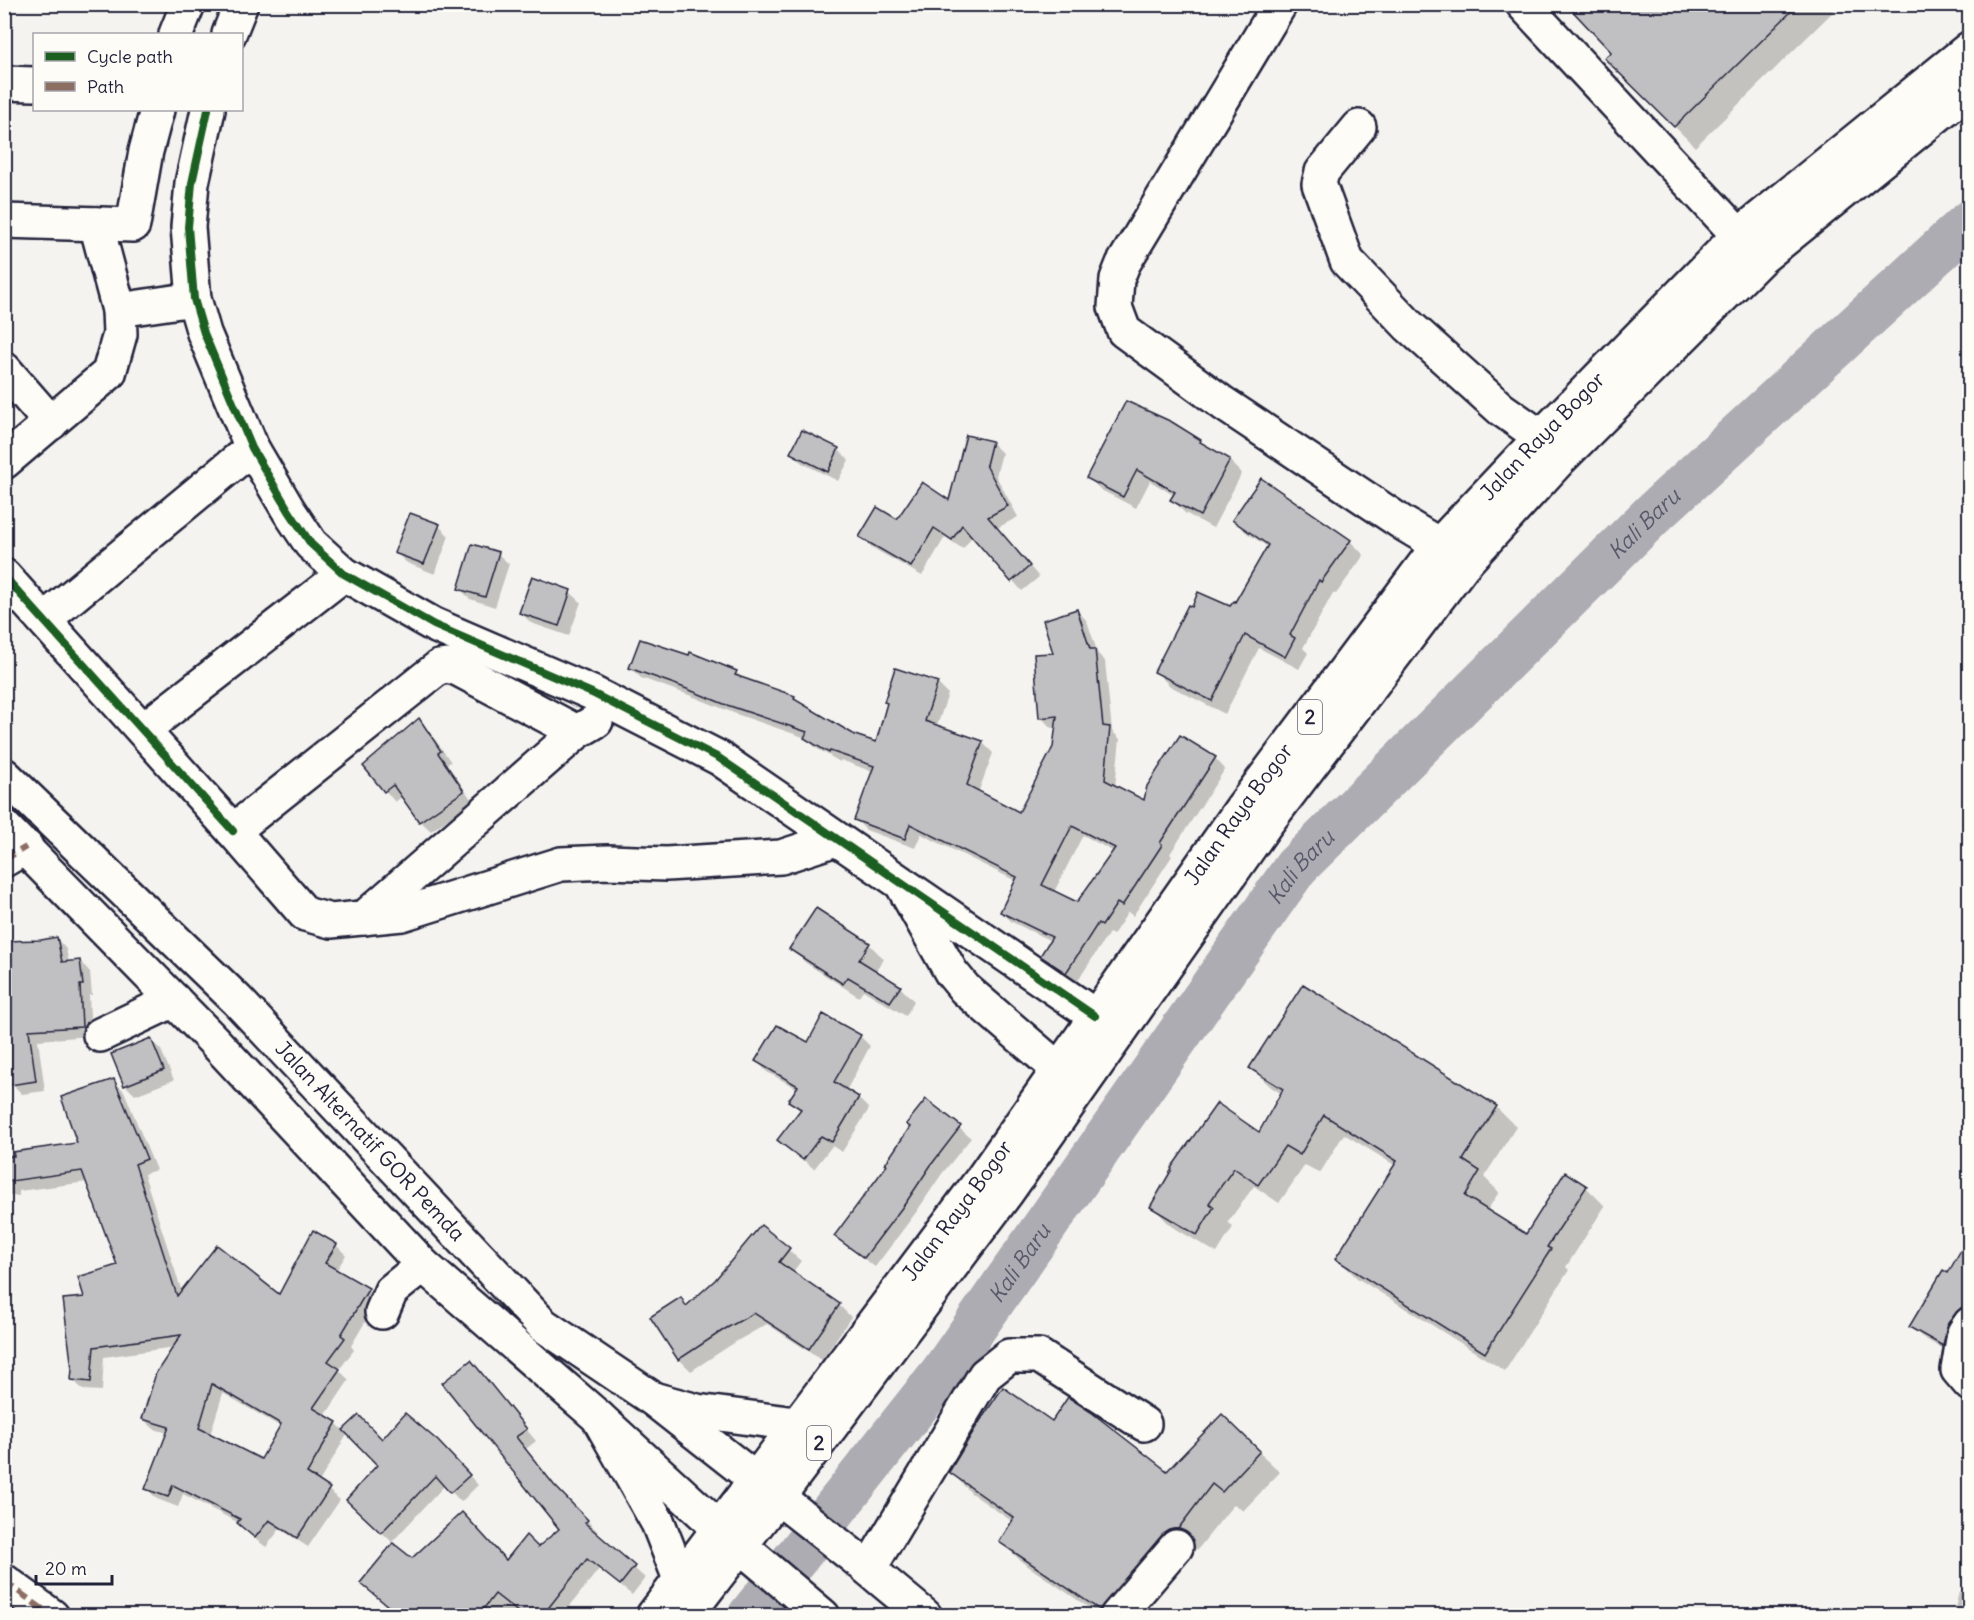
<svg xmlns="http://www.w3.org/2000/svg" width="1974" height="1620" viewBox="0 0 1974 1620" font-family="Delius,sans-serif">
	<rect width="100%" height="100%" fill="#f4f3ef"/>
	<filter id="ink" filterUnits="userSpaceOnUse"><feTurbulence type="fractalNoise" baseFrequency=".0167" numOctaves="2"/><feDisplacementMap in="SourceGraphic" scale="12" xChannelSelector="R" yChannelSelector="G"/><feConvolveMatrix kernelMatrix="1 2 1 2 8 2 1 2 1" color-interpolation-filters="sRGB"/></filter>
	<g filter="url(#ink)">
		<g fill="#0003" fill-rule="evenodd">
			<polygon points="1568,4 1841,4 1695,147 1606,58 1613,52"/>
			<polygon points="967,436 992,443 1002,453 996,476 1018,517 997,528 1039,577 1022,591 973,535 963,549 945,537 922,576 871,547 861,537 898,521 950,503"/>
			<polygon points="1200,442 1205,447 1229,460 1242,473 1213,528 1185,513 1172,500 1175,496 1150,481 1136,508 1101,490 1088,478"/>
			<polygon points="838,449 849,460 838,481 802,463 792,453"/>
			<polygon points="1234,520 1350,541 1364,555 1336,594 1333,593 1303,648 1308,653 1299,669 1259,648 1225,714 1170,686 1156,672 1236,604 1268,547 1247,533"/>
			<polygon points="439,526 449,536 435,574 407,563 396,553"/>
			<polygon points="498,554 509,564 495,607 470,599 460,589"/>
			<polygon points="570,592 581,602 569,636 531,623 521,613"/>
			<path d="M 1077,610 L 1087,621 L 1098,654 L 1105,661 L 1112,731 L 1120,739 L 1115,787 L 1145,802 L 1215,758 L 1225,769 L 1170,854 L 1172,856 L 1133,916 L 1128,912 L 1113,935 L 1109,933 L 1077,982 L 1052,966 L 1042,955 L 1051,941 L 1012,922 L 1001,911 L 1016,881 L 921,834 L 915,848 L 866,830 L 856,820 L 873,772 L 841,760 L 840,762 L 816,748 L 806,738 L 736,714 L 689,695 L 641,678 L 631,668 L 736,672 L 744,680 L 794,698 L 801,704 L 854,736 L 877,744 L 937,683 L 948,694 L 937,726 L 982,742 L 993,753 L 978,793 L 1020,814 L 1055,747 L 1057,727 L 1051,728 L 1041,717 L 1055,654 ZM 1083,835 L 1114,852 L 1078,904 L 1054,892 Z"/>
			<polygon points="419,721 429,731 451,762 447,764 473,802 431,831 420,821 403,796 395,802 365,767"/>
			<polygon points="56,938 66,949 69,963 80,961 90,972 92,995 89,995 91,1036 38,1040 45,1091 22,1094 12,1084 41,941"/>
			<polygon points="869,944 884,959 875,972 900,987 914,1001 906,1016 863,990 859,997 806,963 791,949"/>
			<polygon points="1303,986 1496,1107 1516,1127 1484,1177 1499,1192 1487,1211 1526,1236 1586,1187 1605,1206 1566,1267 1569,1270 1505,1371 1357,1278 1337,1258 1396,1166 1344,1134 1320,1173 1305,1165 1279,1203 1254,1186 1228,1222 1233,1227 1217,1253 1171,1226 1152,1206 1259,1135 1282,1094 1271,1087 1251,1068"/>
			<polygon points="860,1036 870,1046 846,1091 858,1098 869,1109 842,1152 832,1146 814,1169 779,1139 801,1111 790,1101 798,1089 767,1072 757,1061 808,1044"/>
			<polygon points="151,1040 161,1050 174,1080 135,1095 125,1085"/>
			<path d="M 114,1081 L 124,1091 L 156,1170 L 144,1174 L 182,1292 L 279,1297 L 336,1245 L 346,1255 L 336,1271 L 368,1290 L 378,1300 L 351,1346 L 354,1350 L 339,1370 L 349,1380 L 325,1416 L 336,1423 L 344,1431 L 382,1441 L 448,1452 L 478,1485 L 461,1502 L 445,1485 L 392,1542 L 357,1509 L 379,1465 L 348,1433 L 319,1482 L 340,1500 L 308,1547 L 280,1529 L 266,1547 L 249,1534 L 239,1523 L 183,1494 L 178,1507 L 157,1499 L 146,1488 L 168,1433 L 154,1429 L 143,1419 L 175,1347 L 104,1357 L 102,1391 L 83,1390 L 72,1379 L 86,1298 L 119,1266 L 87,1182 L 19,1191 L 19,1196 L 4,1196 L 4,1158 L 79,1145 ZM 223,1393 L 281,1427 L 261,1461 L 210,1435 Z"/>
			<polygon points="926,1101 971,1138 941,1175 917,1211 875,1267 846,1246 836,1235 888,1166"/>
			<polygon points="761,1227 801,1261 792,1273 839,1305 851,1317 822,1360 767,1324 737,1341 691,1371 679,1359 652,1317 680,1299 687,1306 716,1281"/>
			<polygon points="1970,1236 1970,1320 1953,1355 1922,1337 1911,1327 1948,1275"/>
			<polygon points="471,1362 536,1441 526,1449 565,1498 598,1532 596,1534 645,1578 632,1595 599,1569 562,1616 400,1616 412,1560 507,1562 538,1549 561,1529"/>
			<polygon points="1052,1423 1167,1473 1259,1452 1280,1472 1243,1511 1234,1504 1198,1549 1190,1550 1132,1616 1101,1616 1022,1562 1001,1542 1013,1522 971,1493 951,1472"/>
			<polygon points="1959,1592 1970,1594 1970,1616 1953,1616"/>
			<polygon points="311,1607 322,1616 304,1616"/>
		</g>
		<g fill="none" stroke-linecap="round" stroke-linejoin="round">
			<path stroke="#acacb2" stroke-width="45" id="s1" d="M 750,1616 L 943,1372 L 1296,867 L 1654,513 L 1970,222"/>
		</g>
		<g fill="#c0bfc2" stroke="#22223b" stroke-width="1.5" fill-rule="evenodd">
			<polygon points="1566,4 1799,4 1674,127 1604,58 1611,52"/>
			<polygon points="1126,401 1172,422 1201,440 1200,442 1230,459 1200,516 1170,500 1175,492 1137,470 1123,497 1086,478"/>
			<polygon points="802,430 839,448 828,472 790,453"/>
			<polygon points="966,435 992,441 986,465 1008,506 988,517 1030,566 1011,582 962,525 952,540 934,528 911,567 859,537 877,507 897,519 922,482 949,500"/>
			<polygon points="1261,478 1351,540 1321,582 1319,580 1290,635 1295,638 1285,657 1245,635 1212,701 1154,672 1188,605 1192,607 1198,592 1230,606 1234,601 1235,602 1268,545 1232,520"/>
			<polygon points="410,513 440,524 424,564 394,553"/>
			<polygon points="472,544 499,552 485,597 458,589"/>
			<polygon points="532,576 571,590 559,626 519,613"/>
			<path d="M 1077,609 L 1090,649 L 1095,649 L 1103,726 L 1110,727 L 1105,780 L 1144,800 L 1147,786 L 1180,735 L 1216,757 L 1160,843 L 1162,845 L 1122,906 L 1117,903 L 1102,926 L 1098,923 L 1066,973 L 1040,956 L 1052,937 L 1000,912 L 1017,877 L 910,824 L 905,839 L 854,820 L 874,766 L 830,751 L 829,753 L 804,738 L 807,732 L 724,704 L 677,685 L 629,668 L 640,639 L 689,655 L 690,652 L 737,671 L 735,675 L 795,696 L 794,699 L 855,735 L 876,742 L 887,703 L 884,702 L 895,668 L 938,682 L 925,721 L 983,741 L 967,785 L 1019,812 L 1053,747 L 1057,716 L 1039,718 L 1034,654 L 1053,653 L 1043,620 ZM 1072,826 L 1115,848 L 1077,902 L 1042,885 Z"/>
			<polygon points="419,718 441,751 438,753 464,791 419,822 393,785 384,792 363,766"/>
			<polygon points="816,908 870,943 859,960 901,986 890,1002 848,977 843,984 789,949"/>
			<polygon points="57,937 62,962 80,960 83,985 80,985 82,1027 29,1030 36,1081 10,1085 4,1042 4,941 41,940"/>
			<polygon points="1303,984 1497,1106 1463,1160 1480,1171 1465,1196 1526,1234 1565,1172 1587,1186 1547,1247 1551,1249 1485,1353 1335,1259 1397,1161 1324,1115 1300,1155 1285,1146 1258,1185 1234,1168 1209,1203 1214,1207 1197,1235 1150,1207 1172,1169 1171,1168 1217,1103 1259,1132 1283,1089 1249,1068"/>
			<polygon points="823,1014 861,1035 834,1082 859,1097 832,1142 821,1136 803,1160 777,1140 801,1109 788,1101 798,1086 755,1061 777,1025 808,1042"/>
			<polygon points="151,1038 164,1070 124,1086 111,1054"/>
			<path d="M 114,1079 L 147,1159 L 135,1164 L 177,1296 L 217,1245 L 279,1294 L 313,1230 L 337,1244 L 325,1263 L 369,1288 L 341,1335 L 345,1338 L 328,1361 L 340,1369 L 313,1408 L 337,1422 L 307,1473 L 330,1488 L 297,1538 L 269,1520 L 255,1538 L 237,1523 L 240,1519 L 173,1485 L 168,1497 L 145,1489 L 169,1427 L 142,1419 L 156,1373 L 181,1335 L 94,1347 L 91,1382 L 71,1380 L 72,1369 L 63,1299 L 84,1297 L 78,1277 L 117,1265 L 82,1171 L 4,1182 L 4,1156 L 14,1156 L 13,1152 L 77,1143 L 61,1097 ZM 212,1384 L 281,1424 L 261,1459 L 199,1428 Z"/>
			<polygon points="926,1099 961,1126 931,1165 907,1201 864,1258 834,1236 887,1165 885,1164 910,1127 906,1124"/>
			<polygon points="761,1225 790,1248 779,1262 840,1304 809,1349 754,1313 725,1329 678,1360 650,1317 681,1297 686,1306 715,1280"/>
			<polygon points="1970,1234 1970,1306 1961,1308 1948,1323 1943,1346 1909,1327 1943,1270 1948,1273"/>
			<polygon points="471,1360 527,1429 516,1437 554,1485 588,1520 585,1523 635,1566 620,1585 587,1559 542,1616 523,1616 495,1594 478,1616 400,1616 360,1583 393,1543 412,1558 462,1512 506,1560 526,1535 538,1547 559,1529 442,1383"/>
			<polygon points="1003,1387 1052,1421 1068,1397 1091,1412 1167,1471 1222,1414 1260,1451 1222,1492 1212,1484 1178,1529 1169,1530 1162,1535 1100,1610 999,1542 1014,1518 949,1472 976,1427"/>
			<polygon points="405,1413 438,1441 470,1475 450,1493 435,1476 381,1533 346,1500 377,1465 343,1430 359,1415 382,1439"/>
		</g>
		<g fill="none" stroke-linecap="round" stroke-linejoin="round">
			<g stroke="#22223b" stroke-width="38">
				<g id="minor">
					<polyline points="1280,4 1123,264 1117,279 1115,307 1124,331 1224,404 1404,524 1439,545"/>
					<polyline points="1523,4 1757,255"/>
					<polyline points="176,34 188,4"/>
					<polyline points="229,34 241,4"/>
					<polyline points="4,83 34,84"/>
					<polyline points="208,110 192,183 188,227 194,299 204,333 252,448 289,511 311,544 344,574 434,625 592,693 719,758 1095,1016"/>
					<polyline points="1359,127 1322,172 1319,184 1347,261 1409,326 1501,409 1541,437"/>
					<polyline points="4,221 133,225 146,151 157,110"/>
					<polyline points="96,224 119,310"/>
					<polyline points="4,369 51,423"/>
					<polyline points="4,462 109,373 120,334 119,310 194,299"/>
					<polyline points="4,576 233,831"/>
					<polyline points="45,619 252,448"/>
					<polyline points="143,730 344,574"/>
					<polyline points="577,732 458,669 449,666 439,667 233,831 305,914 331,921 402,914 561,864 608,862 666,864 781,857 836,839"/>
					<polyline points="4,860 26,847"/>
					<polyline points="904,888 951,972 965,989 1058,1069"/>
					<polyline points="364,918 577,732 596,721"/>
					<polyline points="100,1035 174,1000"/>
					<polyline points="382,1312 391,1291 423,1265"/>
					<polyline points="1970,1324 1964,1333 1958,1370 1970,1384"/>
					<polyline points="869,1569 985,1375 1009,1356 1039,1356 1144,1424"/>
					<polyline points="4,1581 52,1616"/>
					<polyline points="1117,1616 1176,1547"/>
				</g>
			</g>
			<g stroke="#22223b" stroke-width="38">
				<g id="major">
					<path id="s2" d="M 4,775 L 237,1000 L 543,1325 L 653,1399 L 854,1557 L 925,1616"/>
					<polyline points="4,827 213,1040 423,1265 598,1417 719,1528 823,1616"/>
				</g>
			</g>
			<g stroke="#22223b" stroke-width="38">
				<g id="highway">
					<polyline points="653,1399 697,1411 796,1424"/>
					<polyline points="598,1417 658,1523 680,1579"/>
					<path id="s3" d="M 653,1616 L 982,1179 L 1242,808 L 1439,545 L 1541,437 L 1739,235 L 1970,48"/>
					<polyline points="686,1616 778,1497 1007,1192 1265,825 1463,565 1560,459 1760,259 1970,89"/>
				</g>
			</g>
			<use href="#minor" stroke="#fdfcf7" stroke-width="33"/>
			<use href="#major" stroke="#fdfcf7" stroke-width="33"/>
			<use href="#highway" stroke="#fdfcf7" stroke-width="33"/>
			<g stroke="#8d6e63" stroke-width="6" stroke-dasharray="12 6" stroke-linecap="butt">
				<polyline points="4,860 26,847"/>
				<polyline points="4,1581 52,1616"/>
			</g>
			<g stroke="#fdfcf7" stroke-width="11">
				<g id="cycleway">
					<polyline points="208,110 192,183 188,227 194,299 204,333 252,448 289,511 311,544 344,574 434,625 592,693 719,758 1095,1016"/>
					<polyline points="4,576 233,831"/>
				</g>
			</g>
			<use href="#cycleway" stroke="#1b5e20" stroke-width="8"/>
		</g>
	</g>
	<g text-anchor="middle" stroke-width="4.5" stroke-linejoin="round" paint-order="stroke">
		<g fill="#fdfcf7" stroke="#646373" stroke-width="1.5">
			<rect x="1298" y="700" width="24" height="34" rx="4.5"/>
			<rect x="807" y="1426" width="24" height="34" rx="4.5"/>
		</g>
		<g font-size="20" font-weight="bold" fill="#22223b">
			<text x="1310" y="724">2</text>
			<text x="819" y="1450">2</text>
		</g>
		<g font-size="21" fill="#22223b" stroke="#fdfcf7">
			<text dy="7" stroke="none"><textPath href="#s3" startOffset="1479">Jalan Raya Bogor</textPath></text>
			<text dy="7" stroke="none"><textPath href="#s3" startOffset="993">Jalan Raya Bogor</textPath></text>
			<text dy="7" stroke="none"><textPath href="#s2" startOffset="518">Jalan Alternatif GOR Pemda</textPath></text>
			<text dy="7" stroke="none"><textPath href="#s3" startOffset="507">Jalan Raya Bogor</textPath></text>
		</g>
		<g font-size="22" font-style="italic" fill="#59596b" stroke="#fdfcf7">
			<text dy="8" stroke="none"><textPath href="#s1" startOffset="1416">Kali Baru</textPath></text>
			<text dy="8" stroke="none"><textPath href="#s1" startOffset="930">Kali Baru</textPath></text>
			<text dy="8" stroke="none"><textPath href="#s1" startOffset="444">Kali Baru</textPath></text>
		</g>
	</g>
	<rect width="1974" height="1620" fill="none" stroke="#fdfcf7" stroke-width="24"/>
	<rect x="12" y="12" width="1950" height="1596" fill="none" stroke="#22223b" stroke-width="2" filter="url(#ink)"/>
	<rect x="33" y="33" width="210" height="78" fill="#fdfcf7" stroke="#a5a5ac" stroke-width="1.5"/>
	<rect x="45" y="52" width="30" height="9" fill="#1b5e20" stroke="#a5a5ac" stroke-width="1.5"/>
	<text x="87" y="63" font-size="18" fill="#22223b">Cycle path</text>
	<rect x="45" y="82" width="30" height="9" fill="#8d6e63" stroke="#a5a5ac" stroke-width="1.5"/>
	<text x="87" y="93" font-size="18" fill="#22223b">Path</text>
	<path d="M36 1575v9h76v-9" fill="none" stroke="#22223b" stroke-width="3"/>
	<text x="45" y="1575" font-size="18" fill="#22223b" stroke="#fdfcf7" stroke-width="4.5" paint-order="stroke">20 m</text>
</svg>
